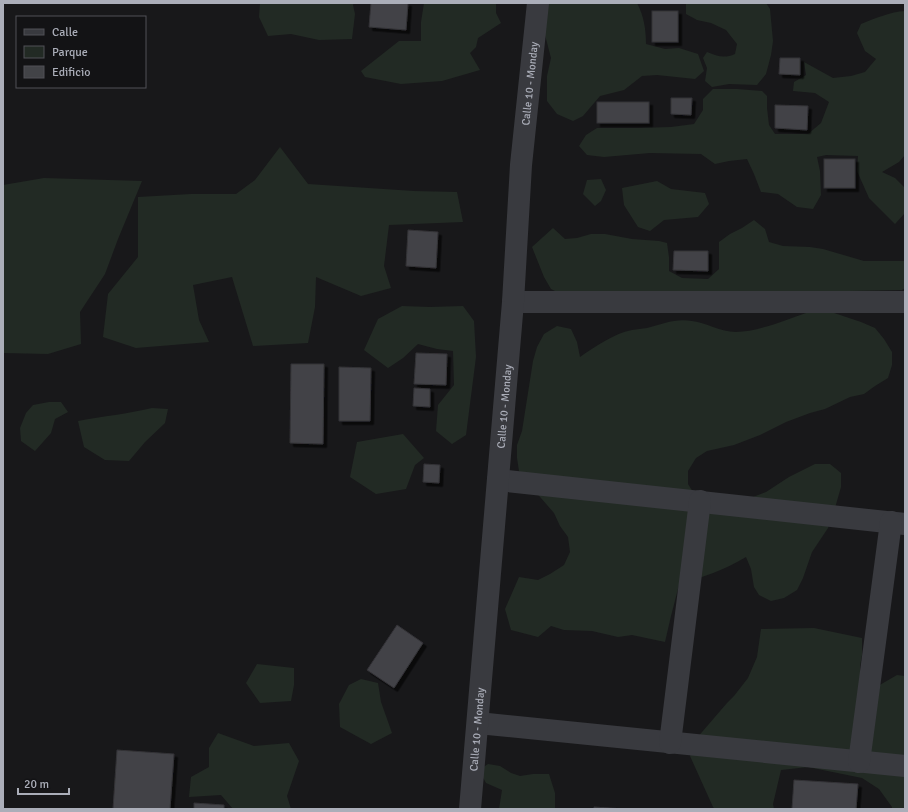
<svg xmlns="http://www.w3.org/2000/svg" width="908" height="812" viewBox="0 0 908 812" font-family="Signika,sans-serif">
	<defs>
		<filter id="shadow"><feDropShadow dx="3.5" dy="3.5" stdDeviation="0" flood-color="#0009"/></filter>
	</defs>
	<rect width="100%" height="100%" fill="#18181a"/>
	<g fill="#222a24">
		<polygon points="260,3 354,3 353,5 355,14 352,39 319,40 291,34 268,36 259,17"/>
		<polygon points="424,3 496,3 496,13 501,23 478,38 476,47 470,53 480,70 442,81 401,84 365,77 361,71 399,41 421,41 421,22"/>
		<path d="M 546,3 L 637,3 C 644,16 646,30 646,44 L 665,49 L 679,48 L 698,54 L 704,71 L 695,79 L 657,75 L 642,76 L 624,90 L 600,96 L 583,116 L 573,121 L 557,114 L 547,101 L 547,76 L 551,58 L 545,35 Z"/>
		<path d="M 686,3 L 766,3 L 770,9 L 773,41 L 771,55 L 766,74 L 757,85 L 729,84 L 712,87 L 705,81 L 707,68 L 703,58 L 707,52 C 717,56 724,59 735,54 L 737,44 L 726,30 L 711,23 L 697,20 L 686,14 Z"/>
		<path d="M 905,11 L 905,155 L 899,162 L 882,172 L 895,178 L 905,188 L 905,213 L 895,224 L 869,198 L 857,171 L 858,156 L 826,155 L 817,157 L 820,171 L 821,195 L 813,209 L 797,207 L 778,194 L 761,192 L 754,174 L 747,159 L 729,161 L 715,164 L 701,154 L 650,153 L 604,157 L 587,155 L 579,146 L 586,135 L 597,128 L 637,128 L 671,127 L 694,124 L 703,110 L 703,99 L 713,89 L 737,89 L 762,91 L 767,96 L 767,108 L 769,125 L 775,134 L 808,134 L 821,123 L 829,102 L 815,93 L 793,91 L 794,82 L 806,75 L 804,62 L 833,78 L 851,76 L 865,72 L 876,59 L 865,51 L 857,33 L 861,24 C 876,18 890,12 905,11 Z"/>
		<polygon points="280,147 308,184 414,191 457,192 463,222 389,225 384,266 391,288 361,296 316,277 315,307 308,343 253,346 232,277 193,285 199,320 209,342 136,348 103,337 108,294 138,257 138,197 191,194 236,194 255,180"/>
		<polygon points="44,178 142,181 118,239 105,274 80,312 81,344 48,354 3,353 3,185"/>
		<polygon points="601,179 606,190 601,201 595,206 583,194 587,180"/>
		<polygon points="657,181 671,189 705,193 709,204 698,217 664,220 650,231 638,227 624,205 622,188"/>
		<polygon points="754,220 765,229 769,242 783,246 810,247 823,249 864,261 905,261 905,288 902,290 850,291 563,295 551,289 544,277 532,247 553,228 565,239 577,238 591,234 605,234 632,239 659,241 667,243 669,257 669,271 682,278 708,279 719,269 719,242 730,234 742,228"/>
		<polygon points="402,306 430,307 463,306 474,321 476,357 466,435 452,444 436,431 438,405 454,385 453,351 437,349 418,344 403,358 388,368 364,350 378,319"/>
		<path d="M 806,313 L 834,313 L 861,322 L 875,328 L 884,339 L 892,352 L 892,365 L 888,378 L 875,386 L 864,394 L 850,397 L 825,409 L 810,413 L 786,422 L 760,435 L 734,445 L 707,451 L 696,458 L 688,471 L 688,484 L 696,497 L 753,497 L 766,492 L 789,477 L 815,464 L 830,464 L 841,473 L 841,487 L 833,515 L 828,528 L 812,552 L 803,578 L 797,590 L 784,598 L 771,601 L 759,595 L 754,587 L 751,569 L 746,557 C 725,570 702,577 679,585 L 671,616 L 665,642 L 632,635 L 618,637 L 592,631 L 564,630 L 551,626 L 538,637 L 511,630 L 505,609 L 519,577 L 538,580 L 550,574 L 564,565 L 570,552 L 568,537 L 560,526 L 554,513 L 527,482 L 519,471 L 517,458 L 517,445 L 522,431 L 533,361 L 537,347 L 544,334 L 557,326 L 571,329 L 577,342 L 580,357 C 596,346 613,334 632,330 C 637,329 642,329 647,328 C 662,324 676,318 692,321 C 707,323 720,332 736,332 C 757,332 786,320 806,313 Z"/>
		<polygon points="49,402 61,402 68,412 55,419 51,433 35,451 21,441 20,428 26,413 33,405"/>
		<path d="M 152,408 L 168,409 L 165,423 L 145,442 L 129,461 L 105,460 L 84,447 L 78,421 C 103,416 128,414 152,408 Z"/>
		<polygon points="403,434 424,458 415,465 406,489 376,494 350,477 357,442"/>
		<polygon points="814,628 862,638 862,655 860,666 860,680 866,693 897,675 905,676 905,809 892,809 892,807 879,789 862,778 808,767 781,770 773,804 774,809 715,809 713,807 690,756 696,739 727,703 734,696 748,678 757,657 761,629"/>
		<polygon points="257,664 294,668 294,685 291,701 260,703 246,683"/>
		<polygon points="361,679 378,683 381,702 392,733 371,744 340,727 339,704 349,685"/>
		<polygon points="218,733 254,746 289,743 299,761 287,796 291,809 233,809 221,795 189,797 191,777 209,767 209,748"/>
		<polygon points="488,764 500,766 511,773 520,776 533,774 549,774 555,793 555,809 499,809 502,790 486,783 479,770"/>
	</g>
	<g fill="#424347" stroke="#333236" filter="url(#shadow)">
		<polygon points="371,3 408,3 406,30 369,27"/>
		<rect x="652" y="11" width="26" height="31"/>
		<polygon points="780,58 800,58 800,75 779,74"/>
		<polygon points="671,98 692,98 691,115 671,114"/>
		<rect x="597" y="102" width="52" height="21"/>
		<polygon points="775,105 808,106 807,130 775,128"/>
		<rect x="824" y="159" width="31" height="29"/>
		<polygon points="408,230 438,232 436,268 406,266"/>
		<polygon points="674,251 708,251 708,271 673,270"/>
		<polygon points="416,353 447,354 446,385 414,384"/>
		<polygon points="291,364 324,364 323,444 290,443"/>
		<polygon points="339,367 371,368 370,421 339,421"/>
		<polygon points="414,388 430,389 430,407 413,406"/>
		<polygon points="424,464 440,465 439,483 423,482"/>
		<polygon points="397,625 423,643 394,688 367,670"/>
		<polygon points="117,750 174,754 170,809 113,809"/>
		<polygon points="794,780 858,784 856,809 792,809"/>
		<polygon points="194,803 224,805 224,809 194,809"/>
		<polygon points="594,807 625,809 594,809"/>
	</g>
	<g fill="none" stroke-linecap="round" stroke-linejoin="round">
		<g stroke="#393a3f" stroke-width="22">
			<polyline points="513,302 905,302"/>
			<polyline points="498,480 905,524"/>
			<polyline points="478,723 905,766"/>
			<polyline points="670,743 700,501"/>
			<polyline points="859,762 891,522"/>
			<path id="s1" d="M 470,809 L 513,302 L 521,165 L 538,3"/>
		</g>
	</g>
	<g text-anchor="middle" stroke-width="3" stroke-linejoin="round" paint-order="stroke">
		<g font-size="11" fill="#abaeb9" stroke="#131315">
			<text dy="4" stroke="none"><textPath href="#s1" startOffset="728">Calle 10 - Monday</textPath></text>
			<text dy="4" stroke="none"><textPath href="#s1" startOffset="404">Calle 10 - Monday</textPath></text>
			<text dy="4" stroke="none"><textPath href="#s1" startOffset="80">Calle 10 - Monday</textPath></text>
		</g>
	</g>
	<rect width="908" height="812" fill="none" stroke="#abaeb9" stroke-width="8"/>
	<rect x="16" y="16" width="130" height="72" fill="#131315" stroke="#505157"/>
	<rect x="24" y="29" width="20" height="6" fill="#393a3f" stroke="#505157"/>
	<text x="52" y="36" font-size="12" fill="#abaeb9">Calle</text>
	<rect x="24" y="46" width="20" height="12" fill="#222a24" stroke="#505157"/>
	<text x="52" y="56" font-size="12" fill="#abaeb9">Parque</text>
	<rect x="24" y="66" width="20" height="12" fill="#424347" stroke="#505157"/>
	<text x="52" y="76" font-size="12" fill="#abaeb9">Edificio</text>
	<path d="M18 788v6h51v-6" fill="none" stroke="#abaeb9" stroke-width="2"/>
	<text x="24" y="788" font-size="12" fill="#abaeb9" stroke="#131315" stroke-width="3" paint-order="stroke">20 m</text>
</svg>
